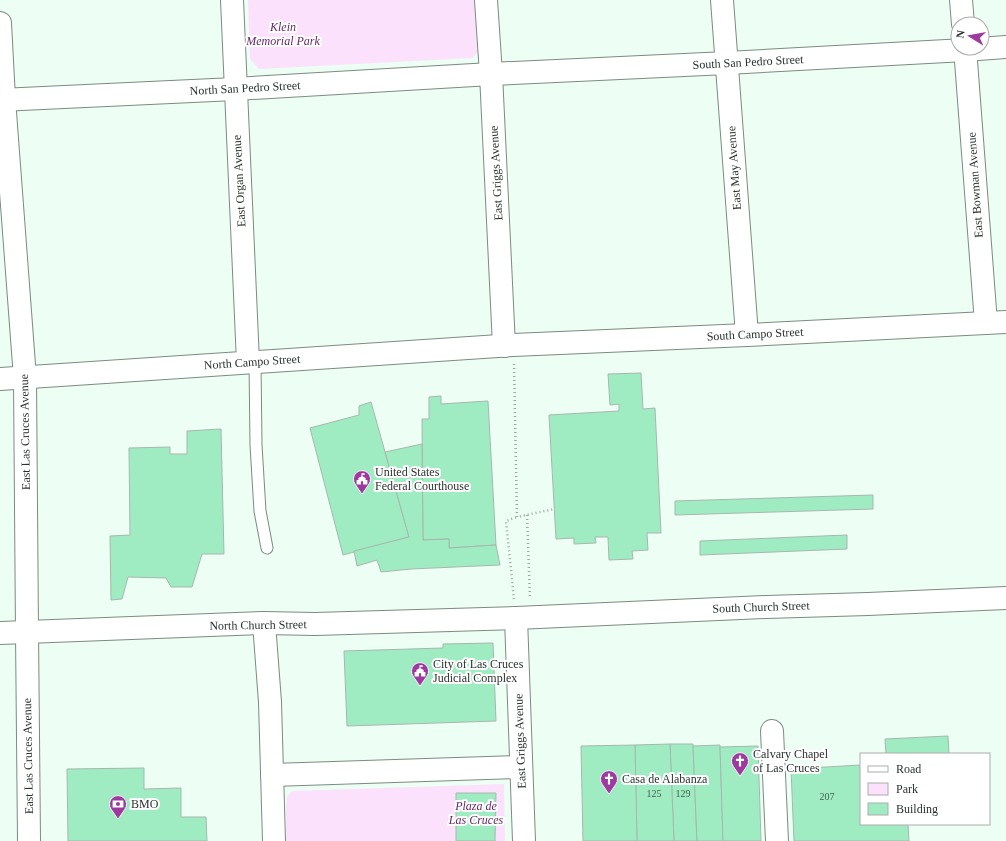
<svg xmlns="http://www.w3.org/2000/svg" width="1006" height="841" viewBox="0 0 1006 841" font-family="Georgia,serif">
	<rect width="100%" height="100%" fill="#edfef4"/>
	<g fill="#fbe1fb">
		<polygon points="248,0 475,0 478,51 473,58 259,69 250,59"/>
		<polygon points="504,784 505,841 286,841 286,807 287,797 292,791"/>
	</g>
	<g fill="#a0ecc2" stroke="#a7b7ae">
		<polygon points="641,373 643,409 655,408 661,533 647,533 648,550 632,551 633,559 609,560 608,537 595,537 596,543 574,544 574,538 556,539 549,415 619,411 619,404 610,405 608,374"/>
		<polygon points="441,396 441,404 488,401 496,545 449,548 449,539 423,540 422,419 429,419 429,397"/>
		<polygon points="371,402 409,537 343,555 310,428 359,415 359,406"/>
		<polygon points="221,429 224,554 202,554 192,587 171,587 166,578 128,577 122,599 111,600 110,536 130,535 129,448 170,447 170,454 187,454 187,431"/>
		<polygon points="422,444 423,540 449,539 449,548 496,545 500,565 411,569 381,572 377,560 357,566 354,551 409,537 385,452"/>
		<polygon points="873,495 873,509 675,515 675,501"/>
		<polygon points="847,535 847,549 700,555 700,541"/>
		<polygon points="493,643 496,721 347,726 344,651 443,648 443,644"/>
		<polygon points="948,736 949,754 886,754 885,739"/>
		<polygon points="670,744 693,744 697,841 674,841"/>
		<polygon points="670,744 674,841 637,841 635,745"/>
		<polygon points="635,745 637,841 583,841 581,746"/>
		<polygon points="720,745 723,841 697,841 693,746"/>
		<polygon points="758,746 761,841 723,841 720,747"/>
		<polygon points="861,765 861,824 908,824 909,841 794,841 791,769"/>
		<polygon points="144,768 144,789 181,788 181,817 206,817 207,841 68,841 67,769"/>
		<polygon points="456,793 496,793 495,841 456,841"/>
	</g>
	<g fill="none" stroke-linecap="round" stroke-linejoin="round">
		<g stroke="#7b8b81" stroke-width="13">
			<polyline id="lane" points="255,362 256,445 260,511 267,548"/>
		</g>
		<g stroke="#7b8b81" stroke-width="24">
			<g id="street">
				<polyline points="232,0 248,362"/>
				<polyline points="486,0 491,74 504,346"/>
				<polyline points="722,0 747,335"/>
				<polyline points="961,0 963,24"/>
				<polyline points="965,48 986,323"/>
				<polyline points="0,100 235,89 491,74 727,63 965,50 1006,47"/>
				<polyline points="264,623 270,702 274,841"/>
				<polyline points="772,731 777,841"/>
				<polyline points="272,775 521,767"/>
			</g>
		</g>
		<g stroke="#7b8b81" stroke-width="24">
			<g id="secondary">
				<polyline points="0,23 4,99 25,378 27,632 29,841"/>
				<polyline points="0,379 513,345 747,335 1006,322"/>
				<polyline points="516,618 524,841"/>
				<polyline points="0,633 264,623 315,624 516,618 766,607 868,604 1006,598"/>
			</g>
		</g>
		<g stroke="#9ca9a1" stroke-width="2.5" stroke-dasharray="1 3" stroke-linecap="butt">
			<polyline points="514,364 517,517 554,509"/>
			<polyline points="527,515 530,599"/>
			<polyline points="514,599 506,521 517,517"/>
		</g>
		<use href="#lane" stroke="#fff" stroke-width="11"/>
		<use href="#street" stroke="#fff" stroke-width="22"/>
		<use href="#secondary" stroke="#fff" stroke-width="22"/>
	</g>
	<defs>
		<g id="civic-pin" transform="scale(0.9)"><path d="M0 17L-7.5 6A9.5 9.5 0 1 1 7.5 6Z" fill="#9d3aa0" stroke="#fff"/><path d="M-.6-6.5H3V-4.5H.6V-3L4-1V1h2V6H-6V1h2V-1L-.6-3ZM-1.2 2.5V6h2.4V2.5Z" fill="#fff"/></g>
		<g id="church-pin" transform="scale(0.9)"><path d="M0 17L-7.5 6A9.5 9.5 0 1 1 7.5 6Z" fill="#9d3aa0" stroke="#fff"/><path d="M-1.2-6h2.4v3.5h3.3v2.4h-3.3V6h-2.4V-.1h-3.3v-2.4h3.3Z" fill="#fff"/></g>
		<g id="bank-pin" transform="scale(0.9)"><path d="M0 17L-7.5 6A9.5 9.5 0 1 1 7.5 6Z" fill="#9d3aa0" stroke="#fff"/><path d="M-6-4H6V4H-6ZM0-2.3a2.3 2.3 0 1 0 0 4.6a2.3 2.3 0 1 0 0-4.6Z" fill="#fff"/></g>
	</defs>
	<g fill-rule="evenodd">
		<use href="#civic-pin" x="362" y="479"/>
		<use href="#civic-pin" x="420" y="671"/>
		<use href="#church-pin" x="740" y="761"/>
		<use href="#church-pin" x="609" y="779"/>
		<use href="#bank-pin" x="118" y="804"/>
	</g>
	<g text-anchor="middle" stroke-width="4" stroke-linejoin="round" paint-order="stroke">
		<g font-size="10" fill="#486052">
			<text x="654" y="797">125</text>
			<text x="683" y="797">129</text>
			<text x="827" y="800">207</text>
		</g>
		<g font-size="12" font-style="italic" fill="#652767" stroke="#fff">
			<text x="283" y="31">Klein<tspan x="283" dy="14">Memorial Park</tspan></text>
			<text x="476" y="810">Plaza de<tspan x="476" dy="14">Las Cruces</tspan></text>
		</g>
		<g font-size="12" fill="#2a312d" stroke="#fff">
			<text transform="translate(748 62) rotate(-3)" y="4">South San Pedro Street</text>
			<text transform="translate(245 88) rotate(-3)" y="4">North San Pedro Street</text>
			<text transform="translate(734 168) rotate(-94)" y="4">East May Avenue</text>
			<text transform="translate(496 173) rotate(-93)" y="4">East Griggs Avenue</text>
			<text transform="translate(239 181) rotate(-93)" y="4">East Organ Avenue</text>
			<text transform="translate(975 185) rotate(-94)" y="4">East Bowman Avenue</text>
			<text transform="translate(755 334) rotate(-3)" y="4">South Campo Street</text>
			<text transform="translate(252 362) rotate(-4)" y="4">North Campo Street</text>
			<text transform="translate(25 432) rotate(-91)" y="4">East Las Cruces Avenue</text>
			<text transform="translate(761 607) rotate(-2)" y="4">South Church Street</text>
			<text transform="translate(258 625) rotate(-1)" y="4">North Church Street</text>
			<text transform="translate(520 741) rotate(-92)" y="4">East Griggs Avenue</text>
			<text transform="translate(28 756) rotate(-91)" y="4">East Las Cruces Avenue</text>
		</g>
		<g font-size="12" fill="#2a312d" stroke="#fff" text-anchor="start">
			<text x="375" y="476">United States<tspan x="375" dy="14">Federal Courthouse</tspan></text>
			<text x="433" y="668">City of Las Cruces<tspan x="433" dy="14">Judicial Complex</tspan></text>
			<text x="753" y="758">Calvary Chapel<tspan x="753" dy="14">of Las Cruces</tspan></text>
			<text x="622" y="783">Casa de Alabanza</text>
			<text x="131" y="808">BMO</text>
		</g>
	</g>
	<rect x="860" y="753" width="130" height="72" fill="#ffffff" stroke="#aaadab"/>
	<rect x="868" y="766" width="20" height="6" fill="#ffffff" stroke="#aaadab"/>
	<text x="896" y="773" font-size="12" fill="#2a312d">Road</text>
	<rect x="868" y="783" width="20" height="12" fill="#fbe1fb" stroke="#aaadab"/>
	<text x="896" y="793" font-size="12" fill="#2a312d">Park</text>
	<rect x="868" y="803" width="20" height="12" fill="#a0ecc2" stroke="#aaadab"/>
	<text x="896" y="813" font-size="12" fill="#2a312d">Building</text>
	<g transform="translate(970 36) rotate(281)"><circle r="19" fill="#ffffff" stroke="#aaadab"/>
	<path d="M0-3L7 15L0 10L-7 15Z" fill="#9d3aa0"/>
	<text y="-6" font-size="11" font-weight="bold" text-anchor="middle" fill="#2a312d">N</text>
	</g>
</svg>
